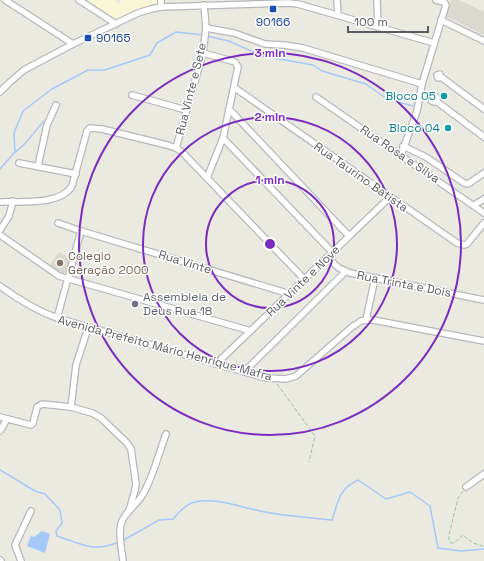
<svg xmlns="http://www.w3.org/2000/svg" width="484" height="561" viewBox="0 0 484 561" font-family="'Space Grotesk',sans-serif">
	<rect width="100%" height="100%" fill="#ebeae0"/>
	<polygon fill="#faf7d6" points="89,0 114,0 120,4 121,0 160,0 160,3 116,21 88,2"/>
	<g fill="#dbd9cf">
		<polygon points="451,0 459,0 484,12 484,35 445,16 448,3 450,3"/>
		<polygon points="59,252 70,258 67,268 62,276 48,267"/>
	</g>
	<polygon fill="#a4c8f8" points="42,531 50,534 45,553 27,546 31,536 34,537"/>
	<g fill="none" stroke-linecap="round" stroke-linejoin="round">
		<g stroke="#a4c8f8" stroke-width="1.5">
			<polyline points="207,36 229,41 262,56 313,65 322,71 366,84 387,99 413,106"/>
			<path d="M 15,152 C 27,145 34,131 44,121"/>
			<polyline points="0,169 15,152 14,133 23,111 52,89 88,70 105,70 150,55 157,43 176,32 203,35"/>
			<path d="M 0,470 L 35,491 L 45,494 L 60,510 L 62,523 L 56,531 L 57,536 C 82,544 93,553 119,542"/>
			<path d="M 122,541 L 159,520 L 173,519 C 178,513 187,503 195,502 C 217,497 243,508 265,512 C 287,516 310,518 332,520 C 339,500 338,490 358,480 L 386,499 L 410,492 L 430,506 L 438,548 L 461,551 L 484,549"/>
		</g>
		<g stroke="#b6b7bc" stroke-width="8">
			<g id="minor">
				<polyline points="5,0 73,44"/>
				<polyline points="79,0 116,24"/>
				<polyline points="161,0 161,7"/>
				<polyline points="337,0 338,15"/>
				<polyline points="377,0 378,27"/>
				<polyline points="441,20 484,41"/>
				<polyline points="206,28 234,33 265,44 284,45 303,48 422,84"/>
				<polyline points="203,53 232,61 235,62 238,67 223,138 207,178"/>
				<polyline points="441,77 438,78 437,75 440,74 441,77 484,109"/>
				<polyline points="235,88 457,243 464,245 467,244 484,223"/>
				<polyline points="0,92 10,82 24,70 73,44 138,13 151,9 161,7 288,3 298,4 434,43"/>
				<polyline points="132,95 186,110"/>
				<circle cx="434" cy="99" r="3"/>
				<polyline points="316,97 484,213"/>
				<polyline points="436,101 484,137"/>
				<polyline points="229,109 349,236"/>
				<polyline points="223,138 333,253"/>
				<polyline points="403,146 426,157 464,183 468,184 484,173"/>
				<polyline points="176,148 203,53 206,28 204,5"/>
				<polyline points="401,155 417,111 422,84 446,5 444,2 436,0"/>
				<polyline points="19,163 76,174"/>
				<polyline points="38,166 47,125 56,105"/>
				<path d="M 1,202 C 21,201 60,206 72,186 L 87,131 L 90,128 L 102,129 L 167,145 L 176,148 L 182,152 L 305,280"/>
				<polyline points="474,205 484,199"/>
				<polyline points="58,223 81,231 290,294"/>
				<polyline points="0,230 9,216 13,201"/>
				<polyline points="0,235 59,276 251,331"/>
				<polyline points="328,258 339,268 350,273 484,300"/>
				<path d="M 0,286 C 19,300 35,310 57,318 L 266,378 L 286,379 L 296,376 L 352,327 L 361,321 L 366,320 L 373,320 L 484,341"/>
				<polyline points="57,318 81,231"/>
				<polyline points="366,320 375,278"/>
				<polyline points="216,364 390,197"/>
				<polyline points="244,372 345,272"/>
				<polyline points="71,407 76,365 88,328"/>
				<polyline points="0,417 31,425 33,423 37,407 42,404 71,407 92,413 101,418 127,443 131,449 136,484 135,490 129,511"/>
				<polyline points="0,431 7,419"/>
				<polyline points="466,487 484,474"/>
				<polyline points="0,560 1,561"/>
				<polyline points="21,561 15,545 31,511"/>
				<path d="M 123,561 C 122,550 118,535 121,524 C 124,512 137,505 143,494 C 153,477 159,453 166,434"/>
			</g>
		</g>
		<g stroke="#98c1a9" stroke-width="1" stroke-dasharray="4 2" stroke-linecap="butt">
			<polyline points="277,384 315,436 309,462"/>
			<polyline points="463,491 458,498 449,535 449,540 451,543 454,543 463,535 464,536 473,543 483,546 484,548"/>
		</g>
		<use href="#minor" stroke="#fff" stroke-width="5.5"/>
	</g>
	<g fill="none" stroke="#7b2cbf" stroke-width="2">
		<circle cx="270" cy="244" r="64"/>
		<circle cx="270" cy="244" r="127"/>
		<circle cx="270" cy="244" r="191"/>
	</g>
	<g fill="#1a4fb4" stroke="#fff" stroke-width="1.5">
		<rect x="269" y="5" width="8" height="8" rx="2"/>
		<rect x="84" y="34" width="8" height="8" rx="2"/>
	</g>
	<g fill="#0f9aa8" stroke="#fff" stroke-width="1.5">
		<circle cx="444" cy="96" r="4"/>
		<circle cx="448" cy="128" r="4"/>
	</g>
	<circle fill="#8d6e63" stroke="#fff" stroke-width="1.5" cx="60" cy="263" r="4"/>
	<circle fill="#6b7280" stroke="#fff" stroke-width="1.5" cx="135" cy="304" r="4"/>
	<g text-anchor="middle" stroke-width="3" stroke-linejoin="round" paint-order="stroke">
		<g font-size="12" fill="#164399" stroke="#fff">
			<text x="273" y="26">90166</text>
			<text x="96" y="42" text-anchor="start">90165</text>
		</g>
		<g font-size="12" fill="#595b60" stroke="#fff">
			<text transform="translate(191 89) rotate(-76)" y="4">Rua Vinte e Sete</text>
			<text transform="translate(400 154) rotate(34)" y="4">Rua Rosa e Silva</text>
			<text transform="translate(361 177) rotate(35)" y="4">Rua Taurino Batista</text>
			<text transform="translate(185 262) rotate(17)" y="4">Rua Vinte</text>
			<text transform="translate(303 281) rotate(-44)" y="4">Rua Vinte e Nove</text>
			<text transform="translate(404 284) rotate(11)" y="4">Rua Trinta e Dois</text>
			<text transform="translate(165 348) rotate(15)" y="4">Avenida Prefeito Mário Henrique Mafra</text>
		</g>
		<g font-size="12" fill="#0d838f" stroke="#fff" text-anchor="end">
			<text x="436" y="100">Bloco 05</text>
			<text x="440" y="132">Bloco 04</text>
		</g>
		<g font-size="12" fill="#785e54" stroke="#fff" text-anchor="start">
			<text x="68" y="260">Colegio<tspan x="68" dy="14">Geração 2000</tspan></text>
		</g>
		<g font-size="12" fill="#5b616d" stroke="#fff" text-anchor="start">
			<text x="143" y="301">Assembleia de<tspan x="143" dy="14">Deus Rua 18</tspan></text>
		</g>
	</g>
	<circle cx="270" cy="244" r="6" fill="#7b2cbf" stroke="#fff" stroke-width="2"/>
	<g font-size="12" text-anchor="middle" font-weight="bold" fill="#7b2cbf" stroke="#fff" stroke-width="3" stroke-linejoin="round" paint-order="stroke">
		<text x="270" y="57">3 min</text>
		<text x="270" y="121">2 min</text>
		<text x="270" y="184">1 min</text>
	</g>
	<path d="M348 26v6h80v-6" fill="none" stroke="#595b60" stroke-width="2"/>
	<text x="354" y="26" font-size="12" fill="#595b60" stroke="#ffffff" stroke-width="3" paint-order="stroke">100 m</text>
</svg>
